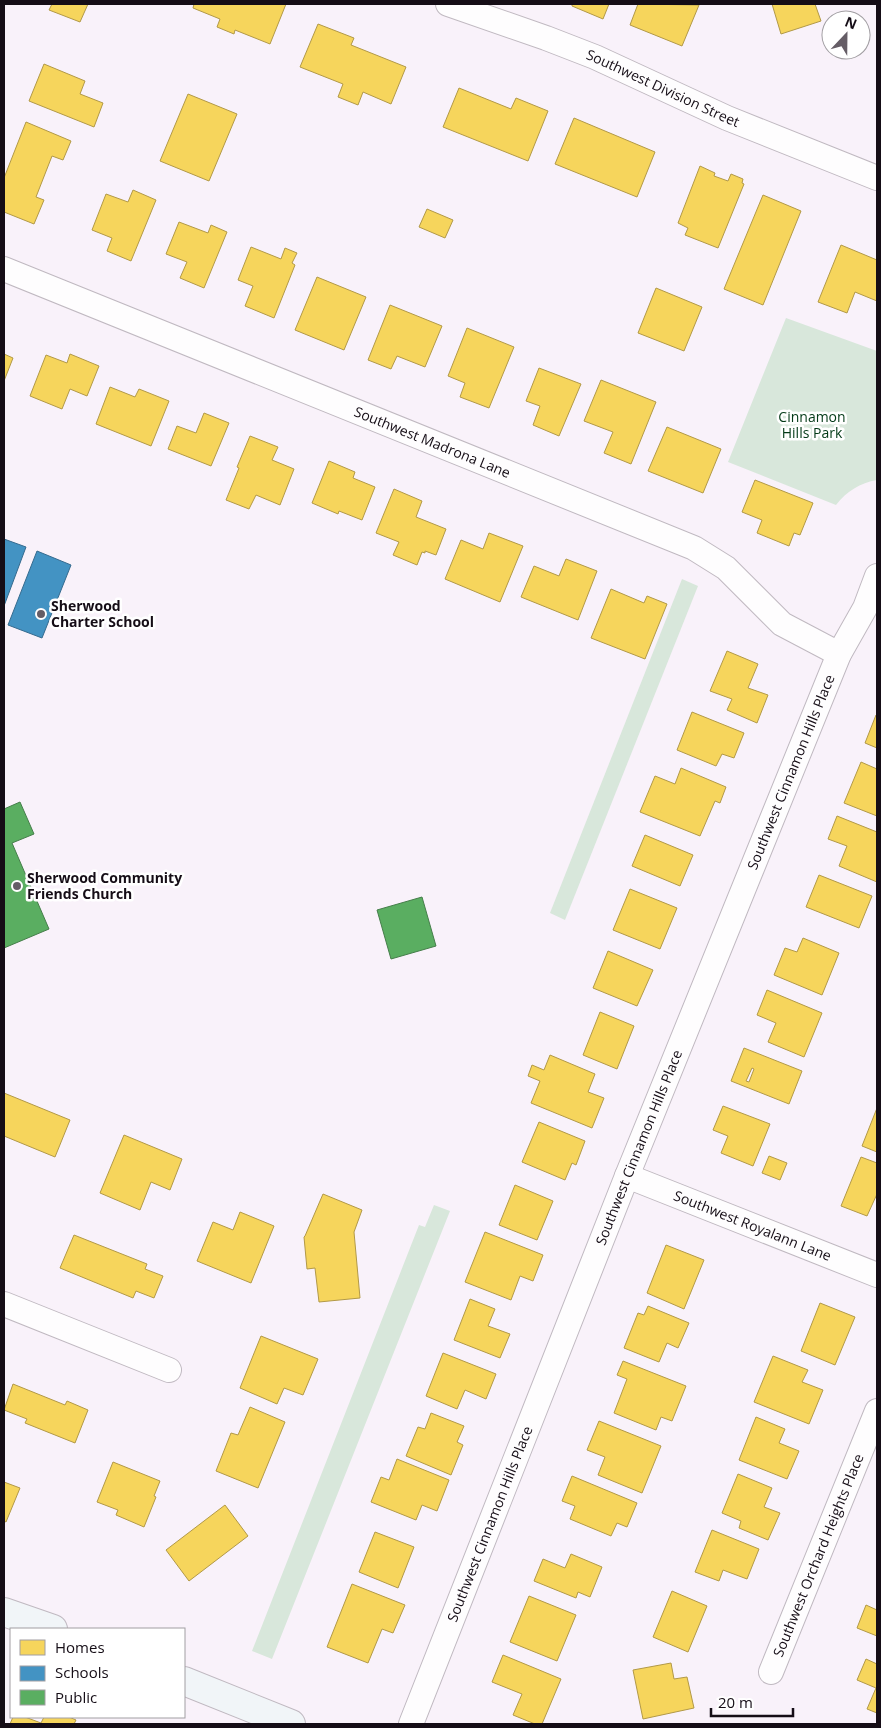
<svg xmlns="http://www.w3.org/2000/svg" width="881" height="1728" viewBox="0 0 881 1728" font-family="'Open Sans',sans-serif">
	<rect width="100%" height="100%" fill="#f9f2fa"/>
	<g fill="#d8e7db">
		<path d="M 786,318 L 877,351 L 877,480 C 860,483 847,491 836,505 L 728,462 Z"/>
		<polygon points="682,579 698,586 565,920 550,913"/>
		<polygon points="434,1205 450,1211 272,1659 252,1651 419,1225 425,1227"/>
	</g>
	<g fill="#f6d55c" stroke="#b29947" fill-rule="evenodd">
		<polygon points="52,4 88,4 80,22 49,10"/>
		<polygon points="194,4 286,4 270,44 235,30 234,34 217,27 220,19 193,8"/>
		<polygon points="572,4 609,4 603,19 572,6"/>
		<polygon points="638,4 699,5 682,46 630,25"/>
		<polygon points="772,4 815,4 821,21 781,34"/>
		<polygon points="318,24 354,38 351,45 406,67 391,104 363,92 358,105 338,97 343,84 300,67"/>
		<polygon points="44,64 85,81 80,94 103,103 94,127 29,101"/>
		<polygon points="459,88 511,109 516,98 548,111 528,161 443,127"/>
		<polygon points="188,94 237,114 209,181 160,161"/>
		<polygon points="574,118 655,152 637,197 555,164"/>
		<polygon points="26,122 71,141 63,160 52,156 36,197 44,200 34,224 4,212 4,178"/>
		<polygon points="700,166 715,173 714,176 728,181 731,174 743,179 742,183 744,184 718,248 685,235 688,228 678,223"/>
		<polygon points="133,190 156,200 131,261 107,251 112,238 92,230 106,194 128,202"/>
		<polygon points="763,195 801,211 763,305 724,289"/>
		<polygon points="427,209 453,220 445,238 419,227"/>
		<polygon points="179,222 208,233 211,225 227,232 204,288 180,278 187,262 166,254"/>
		<polygon points="841,245 877,260 877,301 855,292 847,313 818,302"/>
		<polygon points="251,247 281,259 285,248 297,253 292,263 295,265 274,318 245,306 253,286 238,280"/>
		<polygon points="317,277 366,297 344,350 295,330"/>
		<polygon points="656,288 702,307 684,351 638,333"/>
		<polygon points="390,305 442,326 425,367 397,356 391,369 368,360"/>
		<polygon points="467,328 514,347 489,408 460,397 465,383 448,376"/>
		<polygon points="4,354 13,358 4,381"/>
		<polygon points="70,354 99,366 87,396 70,389 62,409 30,396 46,355 67,363"/>
		<polygon points="539,368 581,384 559,436 533,425 540,406 526,401"/>
		<polygon points="601,380 656,402 631,464 604,453 613,432 584,421"/>
		<polygon points="110,387 135,397 139,389 169,401 151,446 96,424"/>
		<polygon points="204,413 229,423 211,466 168,449 177,426 196,433"/>
		<polygon points="667,427 721,449 703,493 648,471"/>
		<polygon points="250,436 278,447 272,460 294,469 280,505 256,495 249,509 226,500 239,468 237,467"/>
		<polygon points="329,461 355,472 353,478 375,487 362,520 339,511 338,514 312,503"/>
		<polygon points="755,480 813,503 800,535 794,533 789,546 757,533 762,520 742,512"/>
		<polygon points="394,489 422,501 416,517 446,529 436,555 425,551 425,553 422,552 417,565 393,555 399,542 376,533"/>
		<polygon points="489,533 523,546 500,602 445,579 461,540 483,549"/>
		<polygon points="566,559 597,571 578,620 521,597 534,566 559,576"/>
		<polygon points="611,589 644,603 647,596 667,604 645,659 591,638"/>
		<polygon points="727,651 758,664 748,688 768,695 757,723 727,710 732,699 710,691"/>
		<polygon points="692,712 744,733 734,758 722,754 716,766 677,750"/>
		<polygon points="876,715 877,715 877,748 865,743"/>
		<polygon points="861,762 877,769 877,816 844,803"/>
		<polygon points="681,768 726,787 720,803 715,801 700,836 640,812 655,776 675,784"/>
		<polygon points="837,816 877,832 877,882 839,866 847,846 828,839"/>
		<polygon points="645,835 693,855 680,886 632,866"/>
		<polygon points="819,875 872,896 859,928 806,907"/>
		<polygon points="630,889 677,908 660,949 613,930"/>
		<polygon points="803,938 839,953 822,995 774,975 785,948 797,952"/>
		<polygon points="608,951 653,970 637,1006 593,988"/>
		<polygon points="767,990 822,1013 804,1057 768,1042 776,1023 757,1015"/>
		<polygon points="600,1012 634,1026 617,1069 583,1055"/>
		<path d="M 744,1048 L 802,1071 L 789,1104 L 731,1081 ZM 752,1068 L 754,1069 L 749,1082 L 746,1081 Z"/>
		<polygon points="550,1055 595,1074 588,1092 604,1098 592,1128 531,1103 540,1081 528,1076 532,1065 544,1070"/>
		<polygon points="4,1093 70,1120 55,1157 4,1136"/>
		<polygon points="723,1106 770,1124 753,1166 721,1153 728,1136 713,1130"/>
		<polygon points="877,1108 877,1152 862,1146"/>
		<polygon points="539,1122 585,1141 576,1165 572,1163 565,1180 522,1162"/>
		<polygon points="124,1135 182,1159 170,1190 151,1182 140,1210 100,1193"/>
		<polygon points="769,1156 787,1163 780,1180 762,1173"/>
		<polygon points="861,1157 877,1163 877,1194 867,1216 841,1206"/>
		<polygon points="515,1185 553,1201 537,1240 499,1225"/>
		<polygon points="323,1194 362,1210 354,1232 360,1298 319,1302 315,1268 307,1269 304,1237 305,1236"/>
		<polygon points="240,1212 274,1226 251,1283 197,1261 213,1222 233,1230"/>
		<polygon points="485,1232 543,1255 533,1281 520,1276 511,1300 465,1282"/>
		<polygon points="74,1235 147,1264 145,1269 163,1276 154,1298 136,1291 133,1298 60,1268"/>
		<polygon points="666,1245 704,1260 684,1309 647,1293"/>
		<polygon points="470,1299 495,1309 488,1326 510,1334 500,1358 454,1340"/>
		<polygon points="820,1303 855,1317 835,1365 801,1351"/>
		<polygon points="648,1306 689,1323 678,1348 667,1343 659,1362 624,1348 638,1313 644,1315"/>
		<polygon points="261,1336 318,1359 303,1395 284,1388 277,1404 240,1388"/>
		<polygon points="443,1353 496,1374 486,1399 465,1390 457,1409 426,1396"/>
		<polygon points="773,1356 808,1370 802,1382 823,1390 809,1424 754,1402"/>
		<polygon points="623,1361 686,1386 672,1421 661,1417 656,1430 614,1413 627,1379 617,1375"/>
		<polygon points="13,1384 65,1405 67,1401 88,1410 75,1443 25,1423 27,1419 4,1410"/>
		<polygon points="250,1407 285,1422 258,1488 216,1471 231,1433 238,1435"/>
		<polygon points="431,1413 464,1426 457,1442 463,1445 451,1475 406,1456 418,1427 425,1429"/>
		<polygon points="756,1417 785,1429 779,1443 799,1451 787,1479 739,1460"/>
		<polygon points="599,1421 661,1446 642,1493 598,1475 605,1457 587,1450"/>
		<polygon points="397,1459 449,1480 437,1511 422,1505 416,1520 371,1502 381,1477 389,1480"/>
		<polygon points="113,1462 160,1481 154,1496 156,1497 144,1527 116,1515 118,1510 97,1502"/>
		<polygon points="738,1474 772,1488 764,1507 780,1513 768,1540 739,1528 741,1521 722,1513"/>
		<polygon points="572,1476 637,1503 627,1527 617,1523 611,1536 570,1519 575,1506 562,1501"/>
		<polygon points="4,1482 20,1488 6,1522 4,1521"/>
		<polygon points="225,1505 248,1536 189,1581 166,1550"/>
		<polygon points="712,1530 759,1549 747,1579 723,1570 719,1581 695,1572"/>
		<polygon points="375,1532 414,1547 398,1588 359,1572"/>
		<polygon points="571,1554 602,1567 590,1597 578,1592 576,1598 534,1581 543,1559 565,1568"/>
		<polygon points="352,1584 405,1605 393,1633 382,1629 368,1663 327,1647"/>
		<polygon points="672,1591 707,1606 688,1652 653,1637"/>
		<polygon points="529,1596 576,1615 557,1661 510,1642"/>
		<polygon points="866,1605 877,1610 877,1636 857,1628"/>
		<polygon points="503,1655 561,1679 542,1724 535,1724 513,1715 522,1694 492,1682"/>
		<polygon points="866,1659 877,1664 877,1713 867,1709 876,1688 857,1680"/>
		<polygon points="671,1663 674,1679 687,1677 694,1708 643,1719 633,1670"/>
		<polygon points="13,1717 25,1717 41,1723 44,1717 69,1717 76,1720 74,1724 10,1724"/>
	</g>
	<g fill="#4393c3" stroke="#356b8f">
		<polygon points="4,539 26,547 4,606"/>
		<polygon points="37,551 71,565 42,638 8,625"/>
	</g>
	<g fill="#5aae61" stroke="#457e4a">
		<polygon points="20,802 34,834 12,843 49,929 4,948 4,809"/>
		<polygon points="422,897 436,946 391,959 377,910"/>
	</g>
	<g fill="none" stroke-linecap="round" stroke-linejoin="round">
		<g stroke="#c0b9c1" stroke-width="26">
			<g id="minor">
				<path id="s1" d="M 448,4 L 546,38 L 595,57 L 727,118 L 877,178"/>
				<path id="s2" d="M 4,269 L 694,548 L 726,568 L 782,624 L 839,654"/>
				<path id="s3" d="M 627,1176 L 877,1275"/>
				<polyline points="4,1304 169,1370"/>
				<path id="s4" d="M 771,1672 L 877,1411"/>
				<path id="s5" d="M 411,1724 L 627,1176 L 839,654 L 865,608 L 877,576"/>
			</g>
		</g>
		<g stroke="#c0b9c1" stroke-width="30">
			<g id="secondary">
				<polyline points="4,1612 53,1629"/>
				<polyline points="184,1681 291,1724"/>
			</g>
		</g>
		<use href="#minor" stroke="#fefdfe" stroke-width="24"/>
		<use href="#secondary" stroke="#f1f5f8" stroke-width="28"/>
	</g>
	<g fill="#655d66" stroke="#fff" stroke-width="2">
		<circle cx="41" cy="614" r="5"/>
		<circle cx="17" cy="886" r="5"/>
	</g>
	<g text-anchor="middle" stroke-width="5" stroke-linejoin="round" paint-order="stroke">
		<g font-size="14" fill="#150d16" stroke="#fff">
			<text dy="5" stroke="none"><textPath href="#s1" startOffset="231">Southwest Division Street</textPath></text>
			<text dy="5" stroke="none"><textPath href="#s2" startOffset="462">Southwest Madrona Lane</textPath></text>
			<text dy="5" stroke="none"><textPath href="#s5" startOffset="1025">Southwest Cinnamon Hills Place</textPath></text>
			<text dy="5" stroke="none"><textPath href="#s5" startOffset="620">Southwest Cinnamon Hills Place</textPath></text>
			<text dy="5" stroke="none"><textPath href="#s3" startOffset="135">Southwest Royalann Lane</textPath></text>
			<text dy="5" stroke="none"><textPath href="#s5" startOffset="215">Southwest Cinnamon Hills Place</textPath></text>
			<text dy="5" stroke="none"><textPath href="#s4" startOffset="126">Southwest Orchard Heights Place</textPath></text>
		</g>
		<g font-size="14" fill="#023916" stroke="#fff">
			<text x="812" y="422">Cinnamon<tspan x="812" dy="16">Hills Park</tspan></text>
		</g>
		<g font-size="14" font-weight="bold" fill="#150d16" stroke="#fff" text-anchor="start">
			<text x="51" y="611">Sherwood<tspan x="51" dy="16">Charter School</tspan></text>
			<text x="27" y="883">Sherwood Community<tspan x="27" dy="16">Friends Church</tspan></text>
		</g>
	</g>
	<rect width="881" height="1728" fill="none" stroke="#150d16" stroke-width="10"/>
	<rect x="10" y="1628" width="175" height="90" fill="#ffffff" stroke="#a19ea2"/>
	<rect x="20" y="1640" width="25" height="15" fill="#f6d55c" stroke="#a19ea2"/>
	<text x="55" y="1653" font-size="15" fill="#150d16">Homes</text>
	<rect x="20" y="1666" width="25" height="15" fill="#4393c3" stroke="#a19ea2"/>
	<text x="55" y="1678" font-size="15" fill="#150d16">Schools</text>
	<rect x="20" y="1690" width="25" height="15" fill="#5aae61" stroke="#a19ea2"/>
	<text x="55" y="1703" font-size="15" fill="#150d16">Public</text>
	<g transform="translate(846 35) rotate(22)"><circle r="24" fill="#ffffff" stroke="#a19ea2"/>
	<path d="M0-4L9 19L0 12L-9 19Z" fill="#655d66"/>
	<text y="-8" font-size="14" font-weight="bold" text-anchor="middle" fill="#150d16">N</text>
	</g>
	<path d="M711 1708v8h82v-8" fill="none" stroke="#150d16" stroke-width="2.5"/>
	<text x="718" y="1708" font-size="15" fill="#150d16" stroke="#ffffff" stroke-width="4" paint-order="stroke">20 m</text>
</svg>
